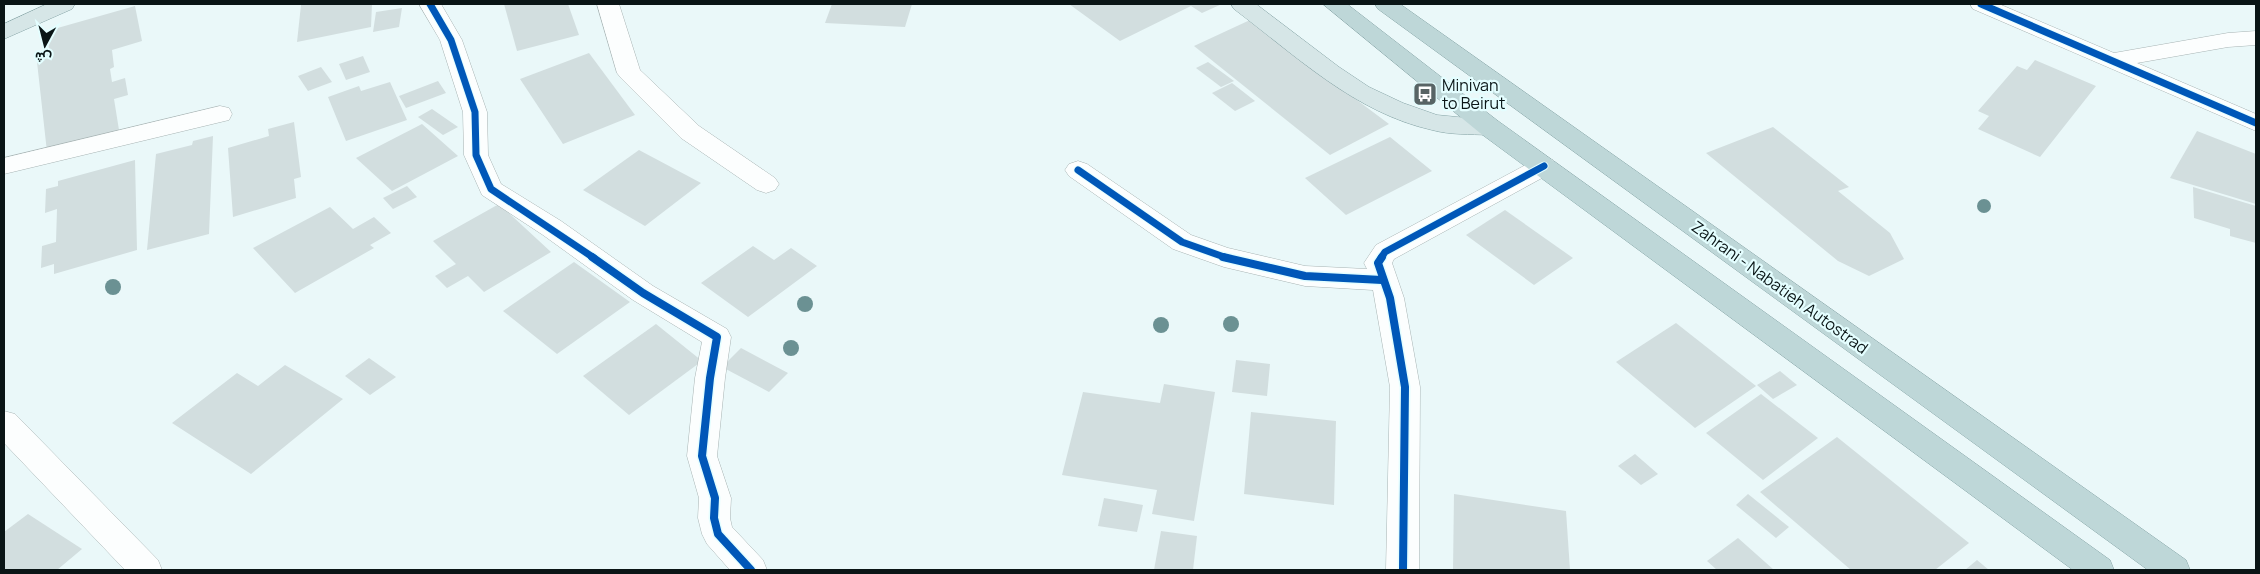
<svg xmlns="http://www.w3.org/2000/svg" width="2260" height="574" viewBox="0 0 2260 574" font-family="Manrope,Vazirmatn,sans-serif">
	<rect width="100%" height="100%" fill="#eaf8f9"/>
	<g fill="#d2dedf">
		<polygon points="309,4 372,4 371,27 297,42 301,5"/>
		<polygon points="504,4 568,4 579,35 517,51"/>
		<polygon points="832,4 859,5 912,4 905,27 825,23"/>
		<polygon points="1069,4 1222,4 1202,13 1191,6 1120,41"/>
		<polygon points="135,6 142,41 112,50 114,67 110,69 112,82 125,78 128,95 114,99 119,130 47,152 36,53 49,49 47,31"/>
		<polygon points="402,8 399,27 373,32 376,12"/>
		<polygon points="1250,20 1389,124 1330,155 1194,46"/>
		<polygon points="589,53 635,115 563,144 520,79"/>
		<polygon points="363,56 370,72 346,80 339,64"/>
		<polygon points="2035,60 2096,86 2040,157 1978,129 1989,116 1978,111 2017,66 2027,70"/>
		<polygon points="1208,62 1234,81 1221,87 1196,68"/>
		<polygon points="321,67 332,82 308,91 298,76"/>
		<polygon points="438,81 446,93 406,108 399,96"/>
		<polygon points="390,82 407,120 346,141 328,97 359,86 361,91"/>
		<polygon points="1232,83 1255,101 1235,111 1212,93"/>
		<polygon points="432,109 458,127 443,135 418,117"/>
		<polygon points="294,122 301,177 294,179 296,198 233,217 228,148 269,136 268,129"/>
		<polygon points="422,124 458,156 392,191 356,158"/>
		<polygon points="1773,127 1849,187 1838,191 1890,233 1904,259 1869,276 1838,261 1706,153"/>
		<polygon points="2197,131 2256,154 2256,204 2170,178"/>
		<polygon points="213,136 209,234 147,250 156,154 192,145 193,141"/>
		<polygon points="1390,137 1432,171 1346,215 1305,178"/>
		<polygon points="639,150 701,183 645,226 583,190"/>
		<polygon points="135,160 137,250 54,274 54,264 41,268 42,246 56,242 57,209 45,213 46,189 58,186 58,181"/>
		<polygon points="407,186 417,197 393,209 383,198"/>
		<polygon points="2193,187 2256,206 2256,243 2230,236 2230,229 2194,218"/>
		<polygon points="499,204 551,252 484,292 468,276 447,288 435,276 456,264 433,241"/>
		<polygon points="330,207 353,229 374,217 391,233 370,245 374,248 295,293 253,248"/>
		<polygon points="1505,210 1573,258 1534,285 1466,235"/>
		<polygon points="753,246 774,260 791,248 817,266 748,317 701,283"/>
		<polygon points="574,262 630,302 557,354 503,311"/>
		<polygon points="1676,323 1756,386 1695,428 1616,362"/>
		<polygon points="656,324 702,361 629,415 583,376"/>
		<polygon points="741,348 788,373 769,392 722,367"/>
		<polygon points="369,358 396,377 370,395 345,376"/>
		<polygon points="1236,360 1270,364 1267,396 1232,392"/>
		<polygon points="285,365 343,399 251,474 172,423 237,373 258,386"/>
		<polygon points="1780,371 1797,385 1773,399 1757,385"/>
		<polygon points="1164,384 1215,392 1194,521 1152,514 1157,490 1062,475 1083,392 1160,403"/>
		<polygon points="1761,394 1818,438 1763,480 1706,433"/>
		<polygon points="1251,412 1336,421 1334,505 1244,494"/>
		<polygon points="1837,437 1969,543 1935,570 1851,570 1760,492"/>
		<polygon points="1635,454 1658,474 1641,485 1618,466"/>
		<polygon points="1454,494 1566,511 1570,570 1453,570"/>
		<polygon points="1748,494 1789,527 1776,538 1736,505"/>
		<polygon points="1104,498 1143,505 1137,532 1098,526"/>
		<polygon points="28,514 82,549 57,570 4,570 4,532"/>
		<polygon points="1161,531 1197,536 1193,570 1154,570"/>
		<polygon points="1738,538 1774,570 1717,570 1707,561"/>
		<polygon points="1977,560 1989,570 1965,570"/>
	</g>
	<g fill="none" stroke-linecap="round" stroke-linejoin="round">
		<g stroke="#a8b4b4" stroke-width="1">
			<g id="minor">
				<polygon points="419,4 441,4 462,40 487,112 488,155 501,184 561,221 653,286 727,329 731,337 725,378 717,456 731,498 730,518 732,527 763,560 767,570 730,570 707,544 702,534 698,518 699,498 687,456 695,378 702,342 633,300 543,235 482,195 464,155 463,112 440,40"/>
				<polygon points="597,4 619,4 640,70 699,126 775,178 779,184 775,190 766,193 757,190 681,138 621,78 617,73"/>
				<polygon points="1970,4 1999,4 2114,53 2228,33 2256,31 2256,45 2228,47 2137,63 2256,114 2256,131 1973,9"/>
				<polygon points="220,106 229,108 232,114 229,120 4,174 4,158"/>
				<polygon points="1544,157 1553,160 1557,166 1553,172 1394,259 1392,263 1404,298 1420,387 1419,570 1386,570 1390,387 1373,290 1305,286 1224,267 1173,249 1069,176 1065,170 1069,164 1078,161 1087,164 1191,235 1228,248 1305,266 1367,269 1364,263 1376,245 1535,160"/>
				<polygon points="4,411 15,414 158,560 162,570 125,570 4,443"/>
			</g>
		</g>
		<g stroke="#86a4a6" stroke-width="1">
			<g id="major">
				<polygon points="47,4 75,4 72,9 4,39 4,24"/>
				<path d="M 1231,4 L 1256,4 L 1339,67 L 1369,87 L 1403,103 L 1437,115 L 1498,121 L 1501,127 L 1498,133 L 1489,135 C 1470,134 1450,135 1432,130 C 1355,113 1295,55 1234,9 Z"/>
			</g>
		</g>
		<g stroke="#86a4a6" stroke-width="1">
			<g id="highway">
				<polygon points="1323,4 1347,4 1498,121 2110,560 2114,570 2073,570 1480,133"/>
				<polygon points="1375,4 1400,4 2186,560 2190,570 2148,570 1378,9"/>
			</g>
		</g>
		<use href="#minor" fill="#fcfefe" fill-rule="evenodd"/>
		<use href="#major" fill="#d6e6e7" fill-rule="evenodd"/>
		<use href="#highway" fill="#bed7d8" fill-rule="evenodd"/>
		<g stroke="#e4feff" stroke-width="9">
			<g id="cycleway-far1">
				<polyline points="430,4 451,40 475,112 476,155 491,189 594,258"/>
				<polyline points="1981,4 2256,123"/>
				<polyline points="1078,170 1182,242 1227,258"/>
				<polyline points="1381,258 1385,252 1544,166"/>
			</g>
		</g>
		<g stroke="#e4feff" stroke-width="11">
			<g id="cycleway">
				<polyline points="592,257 643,293 717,337 710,378 702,456 715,498 714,518 718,534 751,570"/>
				<polyline points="1223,257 1305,276 1382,280"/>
				<polyline points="1382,257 1378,263 1390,298 1405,387 1403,570"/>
			</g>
		</g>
		<use href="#cycleway-far1" stroke="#0057b8" stroke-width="7"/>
		<use href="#cycleway" stroke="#0057b8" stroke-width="8"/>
	</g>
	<g fill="#6b9193">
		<circle cx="1984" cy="206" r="7"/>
		<circle cx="113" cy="287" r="8"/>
		<circle cx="805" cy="304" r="8"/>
		<circle cx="1231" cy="324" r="8"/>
		<circle cx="1161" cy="325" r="8"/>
		<circle cx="791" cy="348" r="8"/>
	</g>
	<defs>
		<g id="bus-square" transform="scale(1.25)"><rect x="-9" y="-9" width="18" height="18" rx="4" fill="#586465" stroke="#e4feff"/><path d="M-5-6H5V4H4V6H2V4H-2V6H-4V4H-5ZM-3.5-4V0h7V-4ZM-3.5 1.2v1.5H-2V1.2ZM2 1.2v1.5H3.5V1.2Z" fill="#fff"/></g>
	</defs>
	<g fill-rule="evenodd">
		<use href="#bus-square" x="1425" y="94"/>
	</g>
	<g text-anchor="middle" stroke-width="4.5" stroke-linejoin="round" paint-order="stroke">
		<g font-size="16" fill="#0a1516" stroke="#e4feff" text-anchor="start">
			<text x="1442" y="91">Minivan<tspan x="1442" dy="18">to Beirut</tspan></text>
		</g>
		<g font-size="16" fill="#0a1516" stroke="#e4feff">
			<text transform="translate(1780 287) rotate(36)" y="6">Zahrani - Nabatieh Autostrad</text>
		</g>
	</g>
	<rect width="2260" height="574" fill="none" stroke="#0a1516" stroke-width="10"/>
	<g transform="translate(45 45) rotate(187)" stroke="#e4feff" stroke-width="4" paint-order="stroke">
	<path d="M0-4L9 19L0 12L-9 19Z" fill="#0a1516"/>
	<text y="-8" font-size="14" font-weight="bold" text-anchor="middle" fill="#0a1516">ش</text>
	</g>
</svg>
